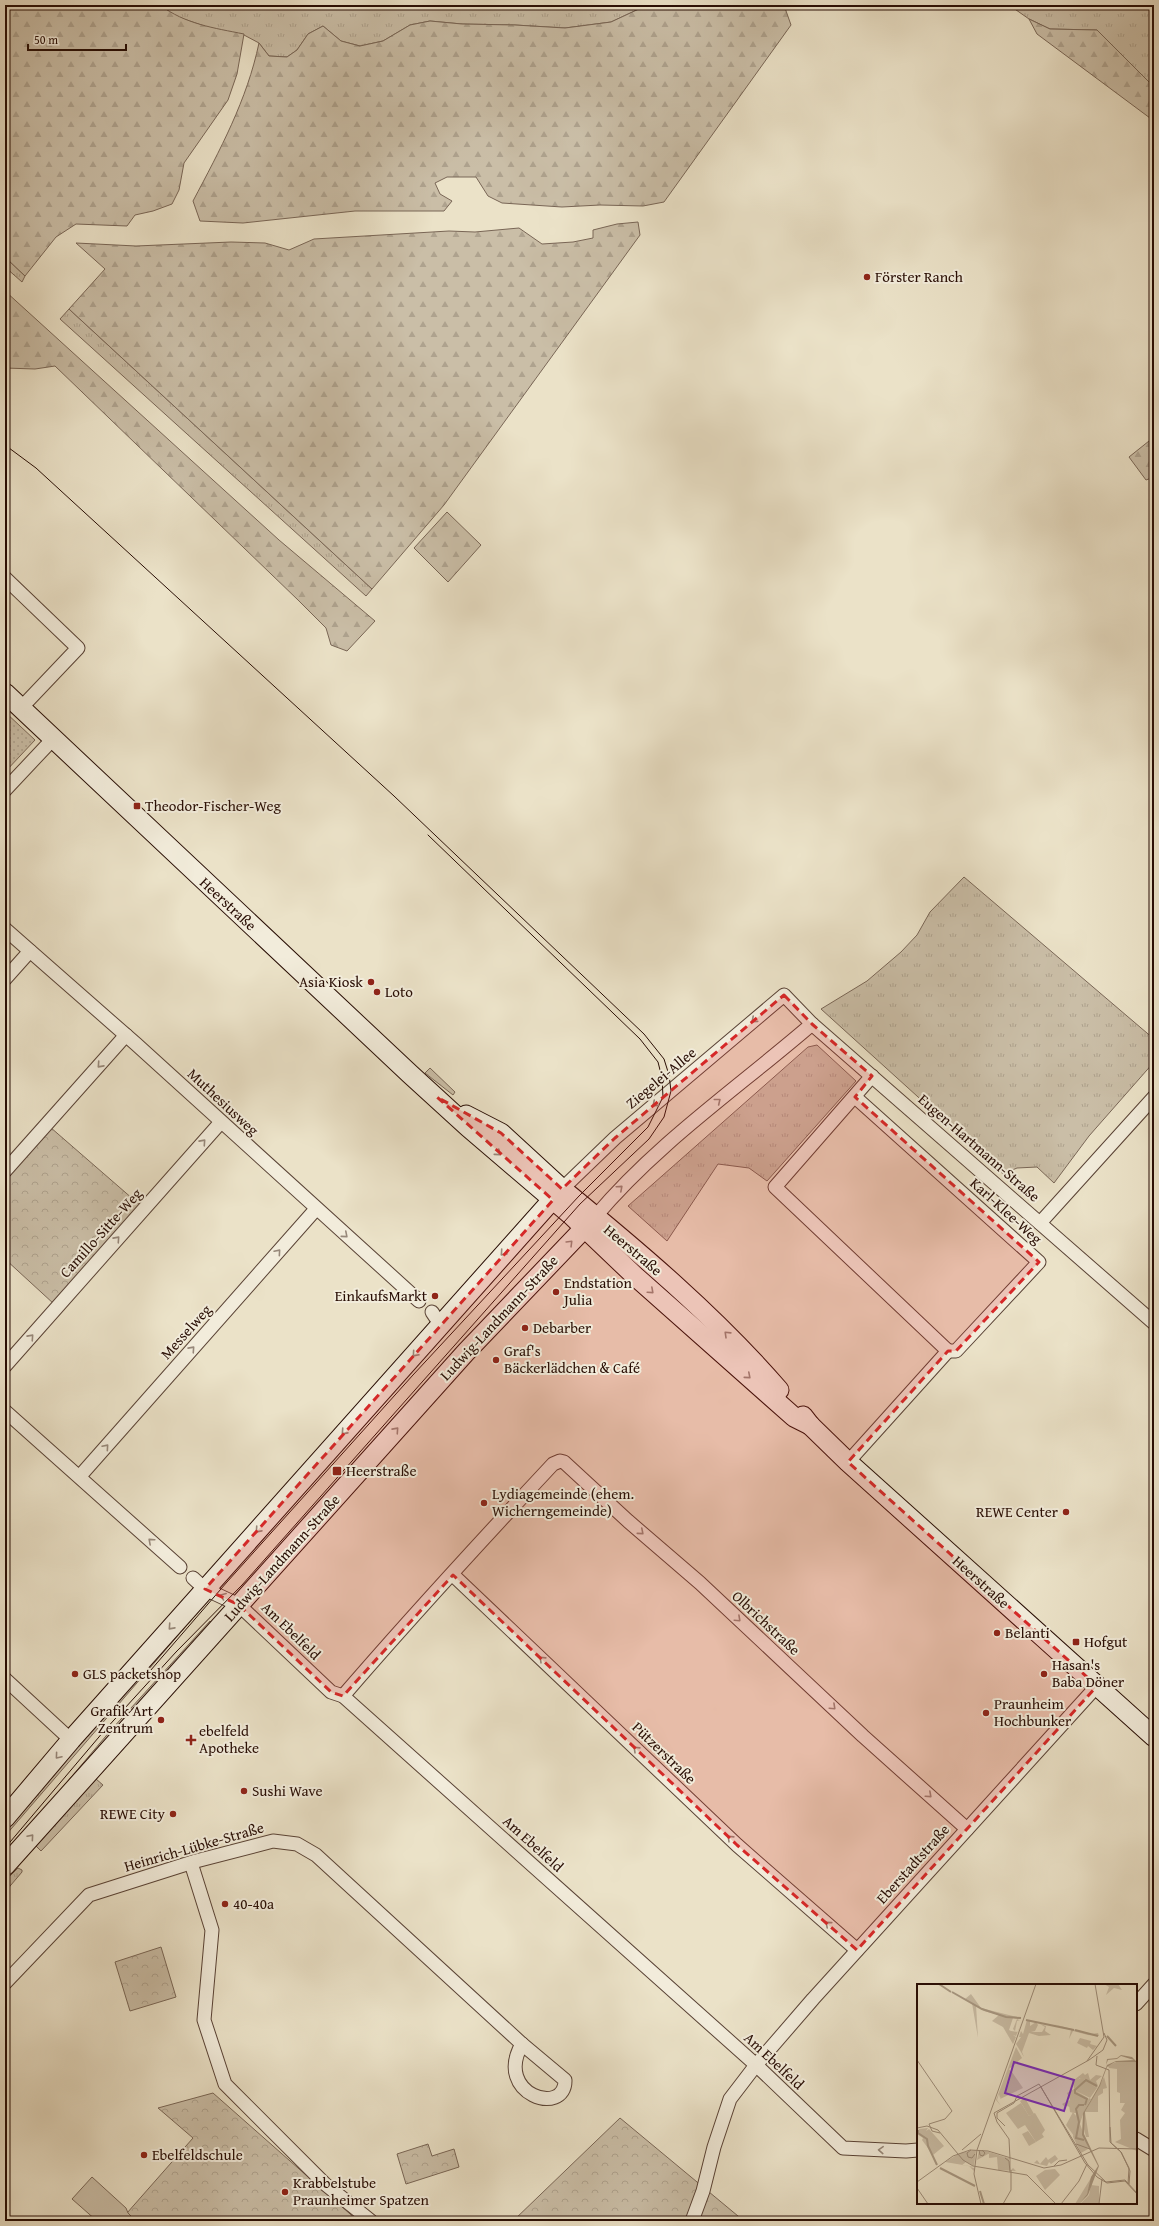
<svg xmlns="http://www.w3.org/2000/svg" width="1159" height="2226" viewBox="0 0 1159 2226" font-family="'Gentium Book Plus',serif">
	<defs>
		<pattern id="grass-tufts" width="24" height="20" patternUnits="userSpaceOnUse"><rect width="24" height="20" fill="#cabea7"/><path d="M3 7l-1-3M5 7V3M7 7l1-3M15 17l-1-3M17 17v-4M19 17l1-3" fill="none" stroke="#aea28e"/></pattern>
		<pattern id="forest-firs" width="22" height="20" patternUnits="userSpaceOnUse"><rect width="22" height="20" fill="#cabea7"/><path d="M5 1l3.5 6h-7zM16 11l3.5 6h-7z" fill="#aea28e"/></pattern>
		<pattern id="park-crowns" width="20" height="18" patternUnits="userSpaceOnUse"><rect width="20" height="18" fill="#cabea7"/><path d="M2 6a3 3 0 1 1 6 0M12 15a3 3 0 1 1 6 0" fill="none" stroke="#aea28e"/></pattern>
		<pattern id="garden-dots" width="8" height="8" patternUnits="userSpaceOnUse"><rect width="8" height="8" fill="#cabea7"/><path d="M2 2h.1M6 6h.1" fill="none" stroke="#aea28e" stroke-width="1.8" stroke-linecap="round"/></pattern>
	</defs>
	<rect width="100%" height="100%" fill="#ebe2c8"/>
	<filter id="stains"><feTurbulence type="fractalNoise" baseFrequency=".005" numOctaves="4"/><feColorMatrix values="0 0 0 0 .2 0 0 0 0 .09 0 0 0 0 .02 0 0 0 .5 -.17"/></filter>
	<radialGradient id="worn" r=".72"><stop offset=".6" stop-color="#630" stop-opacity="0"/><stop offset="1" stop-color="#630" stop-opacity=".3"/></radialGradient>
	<g fill="url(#grass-tufts)" stroke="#796656">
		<polygon points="160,5 776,5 776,8 727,9 679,5 641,8 611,22 565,28 515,25 462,24 430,21 410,25 383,41 360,46 341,41 323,26 308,34 297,50 287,57 269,56 259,43 244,35 210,28 175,16"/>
		<polygon points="1009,5 1154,5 1154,87 1097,30 1050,29 1029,19"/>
		<polygon points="5,257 25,276 22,282 5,267"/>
		<polygon points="69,309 372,589 366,596 60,319"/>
		<polygon points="964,877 1154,1039 1154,1062 1089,1136 1054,1183 1037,1167 1017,1168 1003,1174 821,1009 867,981 901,952 917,935 930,912"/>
		<polygon points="817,1045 856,1081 767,1181 749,1168 718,1164 667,1241 628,1206 808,1047"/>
		<polygon points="430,1068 455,1092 453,1095 425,1073"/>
		<polygon points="199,1611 5,1836 5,1830 39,1787"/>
		<polygon points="210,1621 214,1625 40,1814 111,1730"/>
		<polygon points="96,1779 103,1785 41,1851 35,1845"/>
		<polygon points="18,1868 22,1870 22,1872 5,1892 5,1881"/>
	</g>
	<g fill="url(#forest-firs)" stroke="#796656">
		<path d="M 5,5 L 160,5 C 185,24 214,28 244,34 L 237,74 L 228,100 L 184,163 L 179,190 L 172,204 L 153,211 L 135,215 L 127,226 L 76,224 L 56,237 L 25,276 L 5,257 Z"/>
		<path d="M 679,5 L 727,9 L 785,8 L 791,25 L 664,202 L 643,206 L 600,205 L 562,207 L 502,203 L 488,196 L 476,177 L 447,177 L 435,183 L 440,194 L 452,201 L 444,211 L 355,211 L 243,223 L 200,221 L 193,201 C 220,150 247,100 259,43 L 269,56 L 287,57 L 297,50 L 308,34 L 323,26 L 341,41 L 360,46 L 383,41 L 410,25 L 430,21 L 462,24 L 515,25 L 565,28 L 611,22 L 641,8 Z"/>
		<polygon points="1029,19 1050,29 1097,30 1154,87 1154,121 1037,34"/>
		<polygon points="638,222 640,235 444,505 372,589 69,309 105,269 76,243 136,246 231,242 265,243 289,250 314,239 449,231 475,232 519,228 542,244 573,242 593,238 593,230 617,224"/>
		<polygon points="5,291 279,540 375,621 347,651 331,645 326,628 298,600 55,366 35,369 5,368"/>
		<polygon points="1154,437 1154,477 1146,480 1129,457"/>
		<polygon points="447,512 481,545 448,582 414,548"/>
	</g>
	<g fill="url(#park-crowns)" stroke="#796656">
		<polygon points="50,1127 141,1206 54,1304 5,1259 5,1178"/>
		<polygon points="161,1947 176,1997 130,2011 115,1962"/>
		<polygon points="213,2093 358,2221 136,2221 127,2213 193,2138 158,2108"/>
		<polygon points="620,2118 744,2221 513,2221"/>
		<polygon points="428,2144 432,2156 454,2149 459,2167 406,2184 397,2154"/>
	</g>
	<polygon fill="url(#garden-dots)" stroke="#796656" points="5,712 35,740 5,772"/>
	<polygon fill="#cabea7" stroke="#796656" points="92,2177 126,2208 128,2213 136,2221 97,2221 72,2199"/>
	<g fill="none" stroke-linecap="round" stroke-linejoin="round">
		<g stroke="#594235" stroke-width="15">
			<g id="minor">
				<polyline points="5,578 78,648 21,708"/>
				<polyline points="5,790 53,739"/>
				<polyline points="5,929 136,1044 419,1301"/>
				<polyline points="5,979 30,951"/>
				<polyline points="855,1097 1039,1262 956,1351 948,1351"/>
				<polyline points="5,1171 126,1035"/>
				<polyline points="562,1189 615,1138 784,995 812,1024 1154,1323"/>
				<path d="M 595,1217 C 657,1143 739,1087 812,1024"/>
				<polyline points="1040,1223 1154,1097"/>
				<polyline points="432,1312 440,1324"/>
				<polyline points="5,1366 221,1122"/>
				<polyline points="5,1411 180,1567"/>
				<polyline points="848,1462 948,1351 775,1187 872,1076"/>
				<polyline points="80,1476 316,1209"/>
				<polyline points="453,1575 737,1845 857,1950"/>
				<polyline points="193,1578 205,1589 239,1605 331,1692 343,1696 756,2065 843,2148 906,2151 918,2150"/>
				<polyline points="5,1679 71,1740"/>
				<path d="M 343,1696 C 411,1617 482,1540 553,1464 L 560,1461 L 564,1462 L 628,1521 L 700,1583 L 863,1736 L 967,1829"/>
				<polyline points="191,1863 212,1930 204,2020 225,2084 325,2184 371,2221"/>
				<polyline points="5,1983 89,1895 196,1861 273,1841 297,1844 316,1855 522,2044"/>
				<polyline points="1136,2004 1154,1984"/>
				<path d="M 522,2044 L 565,2080 C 566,2117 493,2095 522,2044 Z"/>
				<polyline points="1136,2139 1154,2150"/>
				<polyline points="692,2221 703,2191 714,2147 730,2099 756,2065 813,1999 1097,1686"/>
			</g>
		</g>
		<g stroke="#280d04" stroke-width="21">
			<g id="secondary">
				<polyline points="5,693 410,1074 468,1127 571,1215 636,1277 794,1417 810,1425"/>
				<path d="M 466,1115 L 501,1133 L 562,1189 C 638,1251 715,1316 779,1390"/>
				<polyline points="803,1416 810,1425 848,1462 1154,1737"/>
				<polyline points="5,1818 71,1740 561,1190"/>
				<polyline points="5,1866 466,1352 594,1218"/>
			</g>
		</g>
		<use href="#minor" stroke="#f2ecdb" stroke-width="13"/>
		<use href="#secondary" stroke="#f2ecdb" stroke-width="19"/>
		<g stroke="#280d04" stroke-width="1">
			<polyline points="5,445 36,468 394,796 644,1034 664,1059 669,1075 671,1091 664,1117 649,1139 580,1204 242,1585 176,1652 104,1731 5,1848"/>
			<polyline points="144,1678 227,1582 413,1375 579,1196 648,1127 663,1097 662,1078 658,1062 640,1039 428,835"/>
		</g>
	</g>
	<defs><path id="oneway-chevron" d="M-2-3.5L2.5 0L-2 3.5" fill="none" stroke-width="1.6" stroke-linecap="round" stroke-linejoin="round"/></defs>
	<g stroke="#97887a">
		<use href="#oneway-chevron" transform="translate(754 1020) rotate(139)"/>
		<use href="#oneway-chevron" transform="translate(100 1065) rotate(132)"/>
		<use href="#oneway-chevron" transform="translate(718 1101) rotate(-39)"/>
		<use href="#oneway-chevron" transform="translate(655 1104) rotate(140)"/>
		<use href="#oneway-chevron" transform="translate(203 1142) rotate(-48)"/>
		<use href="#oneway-chevron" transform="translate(498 1153) rotate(41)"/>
		<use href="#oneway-chevron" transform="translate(620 1188) rotate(-42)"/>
		<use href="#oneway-chevron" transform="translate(345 1235) rotate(41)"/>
		<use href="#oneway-chevron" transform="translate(117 1239) rotate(-48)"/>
		<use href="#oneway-chevron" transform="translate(570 1243) rotate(-45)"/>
		<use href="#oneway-chevron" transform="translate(278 1252) rotate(-49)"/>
		<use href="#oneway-chevron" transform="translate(503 1253) rotate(132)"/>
		<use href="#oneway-chevron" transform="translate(651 1291) rotate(42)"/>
		<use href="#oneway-chevron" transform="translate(727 1334) rotate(-136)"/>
		<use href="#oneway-chevron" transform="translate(31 1337) rotate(-48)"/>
		<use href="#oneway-chevron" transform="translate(192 1349) rotate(-48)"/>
		<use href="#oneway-chevron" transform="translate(415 1354) rotate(131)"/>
		<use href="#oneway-chevron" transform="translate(748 1376) rotate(41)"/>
		<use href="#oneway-chevron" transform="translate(396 1430) rotate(-48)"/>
		<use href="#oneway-chevron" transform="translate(344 1432) rotate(132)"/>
		<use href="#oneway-chevron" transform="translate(106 1447) rotate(-49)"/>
		<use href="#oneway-chevron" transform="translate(258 1530) rotate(132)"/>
		<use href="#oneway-chevron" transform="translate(641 1532) rotate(41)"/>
		<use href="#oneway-chevron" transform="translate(151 1541) rotate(-138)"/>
		<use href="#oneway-chevron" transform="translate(223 1596) rotate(-158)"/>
		<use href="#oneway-chevron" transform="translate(738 1619) rotate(43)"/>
		<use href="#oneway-chevron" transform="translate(171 1627) rotate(132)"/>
		<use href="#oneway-chevron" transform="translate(542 1659) rotate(-136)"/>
		<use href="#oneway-chevron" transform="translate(833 1707) rotate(43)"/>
		<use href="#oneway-chevron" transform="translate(636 1749) rotate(-136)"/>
		<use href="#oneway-chevron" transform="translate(58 1756) rotate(130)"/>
		<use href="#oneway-chevron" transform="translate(929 1795) rotate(42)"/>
		<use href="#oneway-chevron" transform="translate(31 1837) rotate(-49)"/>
		<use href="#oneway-chevron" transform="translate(730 1838) rotate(-136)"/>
		<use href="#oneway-chevron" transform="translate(828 1924) rotate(-139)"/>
		<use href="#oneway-chevron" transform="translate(881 2150) rotate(-177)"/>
	</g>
	<path fill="#d62828" fill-opacity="0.2" stroke="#d62828" stroke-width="3" stroke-dasharray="8 5" stroke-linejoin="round" d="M 784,995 L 812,1024 L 872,1076 L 855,1097 L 1039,1262 L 956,1351 L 948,1351 L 848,1462 L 1097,1686 L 857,1950 L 737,1845 L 453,1575 L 343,1696 L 331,1692 L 239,1605 L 205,1589 L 553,1200 L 437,1097 L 501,1133 L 562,1189 L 615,1138 Z"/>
	<g fill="#8f2418" stroke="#f2ecdb" stroke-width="1.5">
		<circle cx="867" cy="277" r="4"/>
		<rect x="133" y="802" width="8" height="8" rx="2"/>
		<circle cx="371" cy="982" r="4"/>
		<circle cx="377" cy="992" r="4"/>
		<circle cx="556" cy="1292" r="4"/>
		<circle cx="435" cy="1296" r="4"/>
		<circle cx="525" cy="1328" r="4"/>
		<circle cx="496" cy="1360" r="4"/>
		<rect x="332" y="1466" width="10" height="10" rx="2"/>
		<circle cx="484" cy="1503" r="4"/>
		<circle cx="1066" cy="1512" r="4"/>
		<circle cx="997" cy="1633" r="4"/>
		<rect x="1072" y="1638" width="8" height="8" rx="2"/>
		<circle cx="75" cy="1674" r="4"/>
		<circle cx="1044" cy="1674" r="4"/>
		<circle cx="986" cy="1713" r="4"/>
		<circle cx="161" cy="1720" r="4"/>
		<path d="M189 1734h4v4h4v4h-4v4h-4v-4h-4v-4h4z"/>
		<circle cx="244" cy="1791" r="4"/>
		<circle cx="173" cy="1814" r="4"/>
		<circle cx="225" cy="1904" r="4"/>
		<circle cx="144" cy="2155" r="4"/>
		<circle cx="285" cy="2192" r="4"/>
	</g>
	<g text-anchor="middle" stroke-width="4" stroke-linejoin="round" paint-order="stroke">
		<g font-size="15" fill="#280d04" stroke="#f2ecdb" text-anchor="start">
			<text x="875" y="282">Förster Ranch</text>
			<text x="145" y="811">Theodor-Fischer-Weg</text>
			<text x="363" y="987" text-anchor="end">Asia Kiosk</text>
			<text x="385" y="997">Loto</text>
			<text x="564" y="1288">Endstation<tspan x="564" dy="17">Julia</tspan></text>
			<text x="427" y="1301" text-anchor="end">EinkaufsMarkt</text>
			<text x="533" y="1333">Debarber</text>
			<text x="504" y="1356">Graf's<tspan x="504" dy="17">Bäckerlädchen &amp; Café</tspan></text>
			<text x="346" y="1476">Heerstraße</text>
			<text x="492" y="1499">Lydiagemeinde (ehem.<tspan x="492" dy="17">Wicherngemeinde)</tspan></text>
			<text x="1058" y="1517" text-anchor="end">REWE Center</text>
			<text x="1005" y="1638">Belanti</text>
			<text x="1084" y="1647">Hofgut</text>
			<text x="1052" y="1670">Hasan's<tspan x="1052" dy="17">Baba Döner</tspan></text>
			<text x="83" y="1679">GLS packetshop</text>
			<text x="994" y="1709">Praunheim<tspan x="994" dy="17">Hochbunker</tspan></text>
			<text x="153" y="1716" text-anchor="end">Grafik Art<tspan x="153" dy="17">Zentrum</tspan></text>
			<text x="199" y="1736">ebelfeld<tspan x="199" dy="17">Apotheke</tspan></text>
			<text x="252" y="1796">Sushi Wave</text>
			<text x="165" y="1819" text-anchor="end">REWE City</text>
			<text x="233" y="1909">40-40a</text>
			<text x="152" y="2160">Ebelfeldschule</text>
			<text x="293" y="2188">Krabbelstube<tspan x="293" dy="17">Praunheimer Spatzen</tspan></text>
		</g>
		<g font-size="15" fill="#280d04" stroke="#f2ecdb">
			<text transform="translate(228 904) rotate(43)" y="5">Heerstraße</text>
			<text transform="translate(661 1078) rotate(-40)" y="5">Ziegelei-Allee</text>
			<text transform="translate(223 1102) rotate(43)" y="5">Muthesiusweg</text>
			<text transform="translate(979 1148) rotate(41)" y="5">Eugen-Hartmann-Straße</text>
			<text transform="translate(1006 1211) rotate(42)" y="5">Karl-Klee-Weg</text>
			<text transform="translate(101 1233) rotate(-48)" y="5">Camillo-Sitte-Weg</text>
			<text transform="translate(633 1250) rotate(40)" y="5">Heerstraße</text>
			<text transform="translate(499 1318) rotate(-47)" y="5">Ludwig-Landmann-Straße</text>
			<text transform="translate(186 1332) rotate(-48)" y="5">Messelweg</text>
			<text transform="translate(282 1558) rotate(-48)" y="5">Ludwig-Landmann-Straße</text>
			<text transform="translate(981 1582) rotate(42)" y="5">Heerstraße</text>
			<text transform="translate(766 1623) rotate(43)" y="5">Olbrichstraße</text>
			<text transform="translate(291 1631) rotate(44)" y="5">Am Ebelfeld</text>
			<text transform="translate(664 1753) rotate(44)" y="5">Pützerstraße</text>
			<text transform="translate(533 1844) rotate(42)" y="5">Am Ebelfeld</text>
			<text transform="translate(194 1847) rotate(-16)" y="5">Heinrich-Lübke-Straße</text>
			<text transform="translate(913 1864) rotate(-48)" y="5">Eberstadtstraße</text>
			<text transform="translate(774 2061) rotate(43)" y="5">Am Ebelfeld</text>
		</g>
	</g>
	<g transform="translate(917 1984)">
		<rect width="220" height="220" fill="#ebe2c8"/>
		<path d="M 35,8 L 48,15 L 54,10 L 64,24 L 104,34 L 100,36 L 103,36 L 100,37 L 98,47 L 96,45 L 100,35 L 96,34 L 92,46 L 94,47 L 101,48 L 106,35 L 99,52 L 96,51 L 99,53 L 96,60 L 86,43 L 75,37 L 82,31 L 67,27 L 59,21 L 61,54 L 55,19 ZM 110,36 L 113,37 L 113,42 L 119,38 L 121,41 L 118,47 L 114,48 L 125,48 L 128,43 L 123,40 L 129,42 L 128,47 L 134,51 L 122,52 L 112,49 L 105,68 L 107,73 L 99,60 L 104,53 L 102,53 L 104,47 L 106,50 ZM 136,40 L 174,50 L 181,49 L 182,52 L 171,51 L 156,47 L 152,55 L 154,46 ZM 99,63 L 105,74 L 92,85 L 94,88 L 91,102 L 86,112 L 83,114 L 82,110 L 80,116 L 84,122 L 79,116 ZM 187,93 L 190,104 L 186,105 L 186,109 L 181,112 L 181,128 L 168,128 ZM 168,95 L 181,102 L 180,104 L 168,98 L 159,107 L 171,114 L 162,143 L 171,165 L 164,169 L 156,153 L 159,129 L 153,128 L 153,123 L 150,122 L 155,117 L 154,108 ZM 59,166 L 57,182 L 49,178 L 45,181 L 57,183 L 53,183 L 57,184 L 57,187 L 52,182 L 28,178 L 43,169 ZM 62,166 L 72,168 L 94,175 L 94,186 L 96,184 L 99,187 L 81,186 L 80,173 L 72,174 L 72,170 L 76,169 L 71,170 L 60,176 ZM 177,189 L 170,210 L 162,220 L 158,220 Z" fill="#cabea7"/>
		<path d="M 95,88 L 106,104 L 83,115 L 91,102 Z" fill="#cabea7"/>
		<path d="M 163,54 L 174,57 L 173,60 L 180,62 L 176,66 L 171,62 L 170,64 L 160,59 ZM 104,119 L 112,132 L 118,129 L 128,146 L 125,150 L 127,153 L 119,158 L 108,141 L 101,145 L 89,129 Z" fill="#cabea7"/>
		<path d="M 187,0 L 201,0 L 205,6 L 197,4 L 189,11 L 192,3 ZM 199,78 L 220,78 L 220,167 L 198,158 L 204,155 L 203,136 L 208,129 L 204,126 L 208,119 L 203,119 L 203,109 L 200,108 L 200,85 L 192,84 L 191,82 ZM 164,94 L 167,97 L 157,108 L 160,111 L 156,120 L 159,122 L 159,129 L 153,128 L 152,121 L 148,123 L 145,120 L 153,116 L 150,109 L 157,105 L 156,98 ZM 172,114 L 174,115 L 163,135 L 161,123 L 168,121 ZM 168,128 L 172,153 L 169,153 L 166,141 ZM 161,140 L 163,140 L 172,165 L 157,152 ZM 11,144 L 9,147 L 12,145 L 27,162 L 16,171 L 5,156 L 6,154 L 0,150 L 2,145 Z" fill="#cabea7"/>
		<path d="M 166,89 L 168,91 L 171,89 L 173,96 L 179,91 L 185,92 L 179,97 L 181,102 L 168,95 L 166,97 L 163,94 L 158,98 L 157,96 ZM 168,97 L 180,104 L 173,114 L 159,107 ZM 108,114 L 117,130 L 112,132 L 103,117 ZM 156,128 L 162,136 L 157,152 L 149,141 ZM 111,147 L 119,158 L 112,162 L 105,150 ZM 138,171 L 141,175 L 134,180 L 132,178 L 130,182 L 117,179 L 120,176 L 123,180 L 129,173 L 131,176 ZM 138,185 L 143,191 L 128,206 L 119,192 L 128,186 Z" fill="#cabea7"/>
		<path d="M 174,201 L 182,202 L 182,219 L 178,219 L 181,220 L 163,220 L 172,211 Z" fill="#cabea7"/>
		<path d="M 204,71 L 215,73 L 220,78 L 198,78 L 190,83 L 183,102 L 168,128 L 167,150 L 182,182 L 171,211 L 162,220 L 170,210 L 174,193 L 181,182 L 165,151 L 166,129 L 182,102 L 190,81 L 199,77 L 217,76 L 204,72 L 200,75 L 191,76 L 189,81 L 190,75 L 200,74 Z" fill="#a99a85"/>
		<path fill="none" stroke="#a99a85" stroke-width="2" d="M 22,0 L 34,8M 35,8 L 65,25 L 89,33 L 104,34M 109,36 L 157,46M 158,46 L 181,52M 190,52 L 199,62M 168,121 L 170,115 L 158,109 L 158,106 L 169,96 L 180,102M 1,146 L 1,149 L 10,155 L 11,162 L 20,181M 167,156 L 159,154 L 162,138 L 159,125 L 162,121 L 167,121M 23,184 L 58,202M 63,207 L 67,220"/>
		<path fill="none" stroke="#9d8d7a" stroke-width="1" d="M 178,0 L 187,53M 180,72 L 179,81 L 192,86 L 193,158 L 204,168 L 212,184 L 211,200M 0,76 L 35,127 L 28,135M 172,76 L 186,66 L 190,56 L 187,49M 170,77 L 187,53M 124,103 L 168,179 L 180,193 L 190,199 L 208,197 L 220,210M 88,142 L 80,134 L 80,129 L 97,119 L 100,112 L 122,100 L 171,181 L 189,198 L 208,196 L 220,209M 193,143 L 194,159 L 204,168 L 213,187 L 212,200M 0,144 L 10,142 L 21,146 L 46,176M 23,149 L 15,147 L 12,140 L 28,135M 159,160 L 173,165M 45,166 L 64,150M 54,166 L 50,169 L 51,173 L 55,174 L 58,170M 62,166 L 63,171 L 66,172 L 68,169 L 65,166M 88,174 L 92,177 L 93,188M 93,175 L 92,155 L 80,138 L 77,129 L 172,76M 46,176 L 56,182 L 110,191 L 139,220M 137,182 L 142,177 L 150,176M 0,198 L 36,172 L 53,166 L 71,167 L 127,184 L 144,181 L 182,164 L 220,165M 0,204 L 11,220M 64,220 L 57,190 L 60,166 L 119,0M 86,220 L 94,206 L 94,186M 144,220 L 162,197 L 170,180M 182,220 L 185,195"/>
		<path fill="#7b2cbf" fill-opacity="0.15" stroke="#7b2cbf" stroke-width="2" d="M 97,78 L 157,96 L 147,127 L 88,109 Z"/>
		<rect width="220" height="220" fill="none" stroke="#280d04" stroke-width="2"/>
	</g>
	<rect width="1159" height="2226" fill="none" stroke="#ebe2c8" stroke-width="20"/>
	<rect x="6" y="6" width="1147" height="2214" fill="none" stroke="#280d04" stroke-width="2"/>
	<rect x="10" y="10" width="1139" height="2206" fill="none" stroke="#280d04"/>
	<path d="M28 44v6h98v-6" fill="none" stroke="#280d04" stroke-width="2"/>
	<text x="34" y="44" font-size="12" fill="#280d04" stroke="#f2ecdb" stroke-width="3" paint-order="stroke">50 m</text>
	<rect width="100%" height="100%" filter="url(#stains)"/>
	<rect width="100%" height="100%" fill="url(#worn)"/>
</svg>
